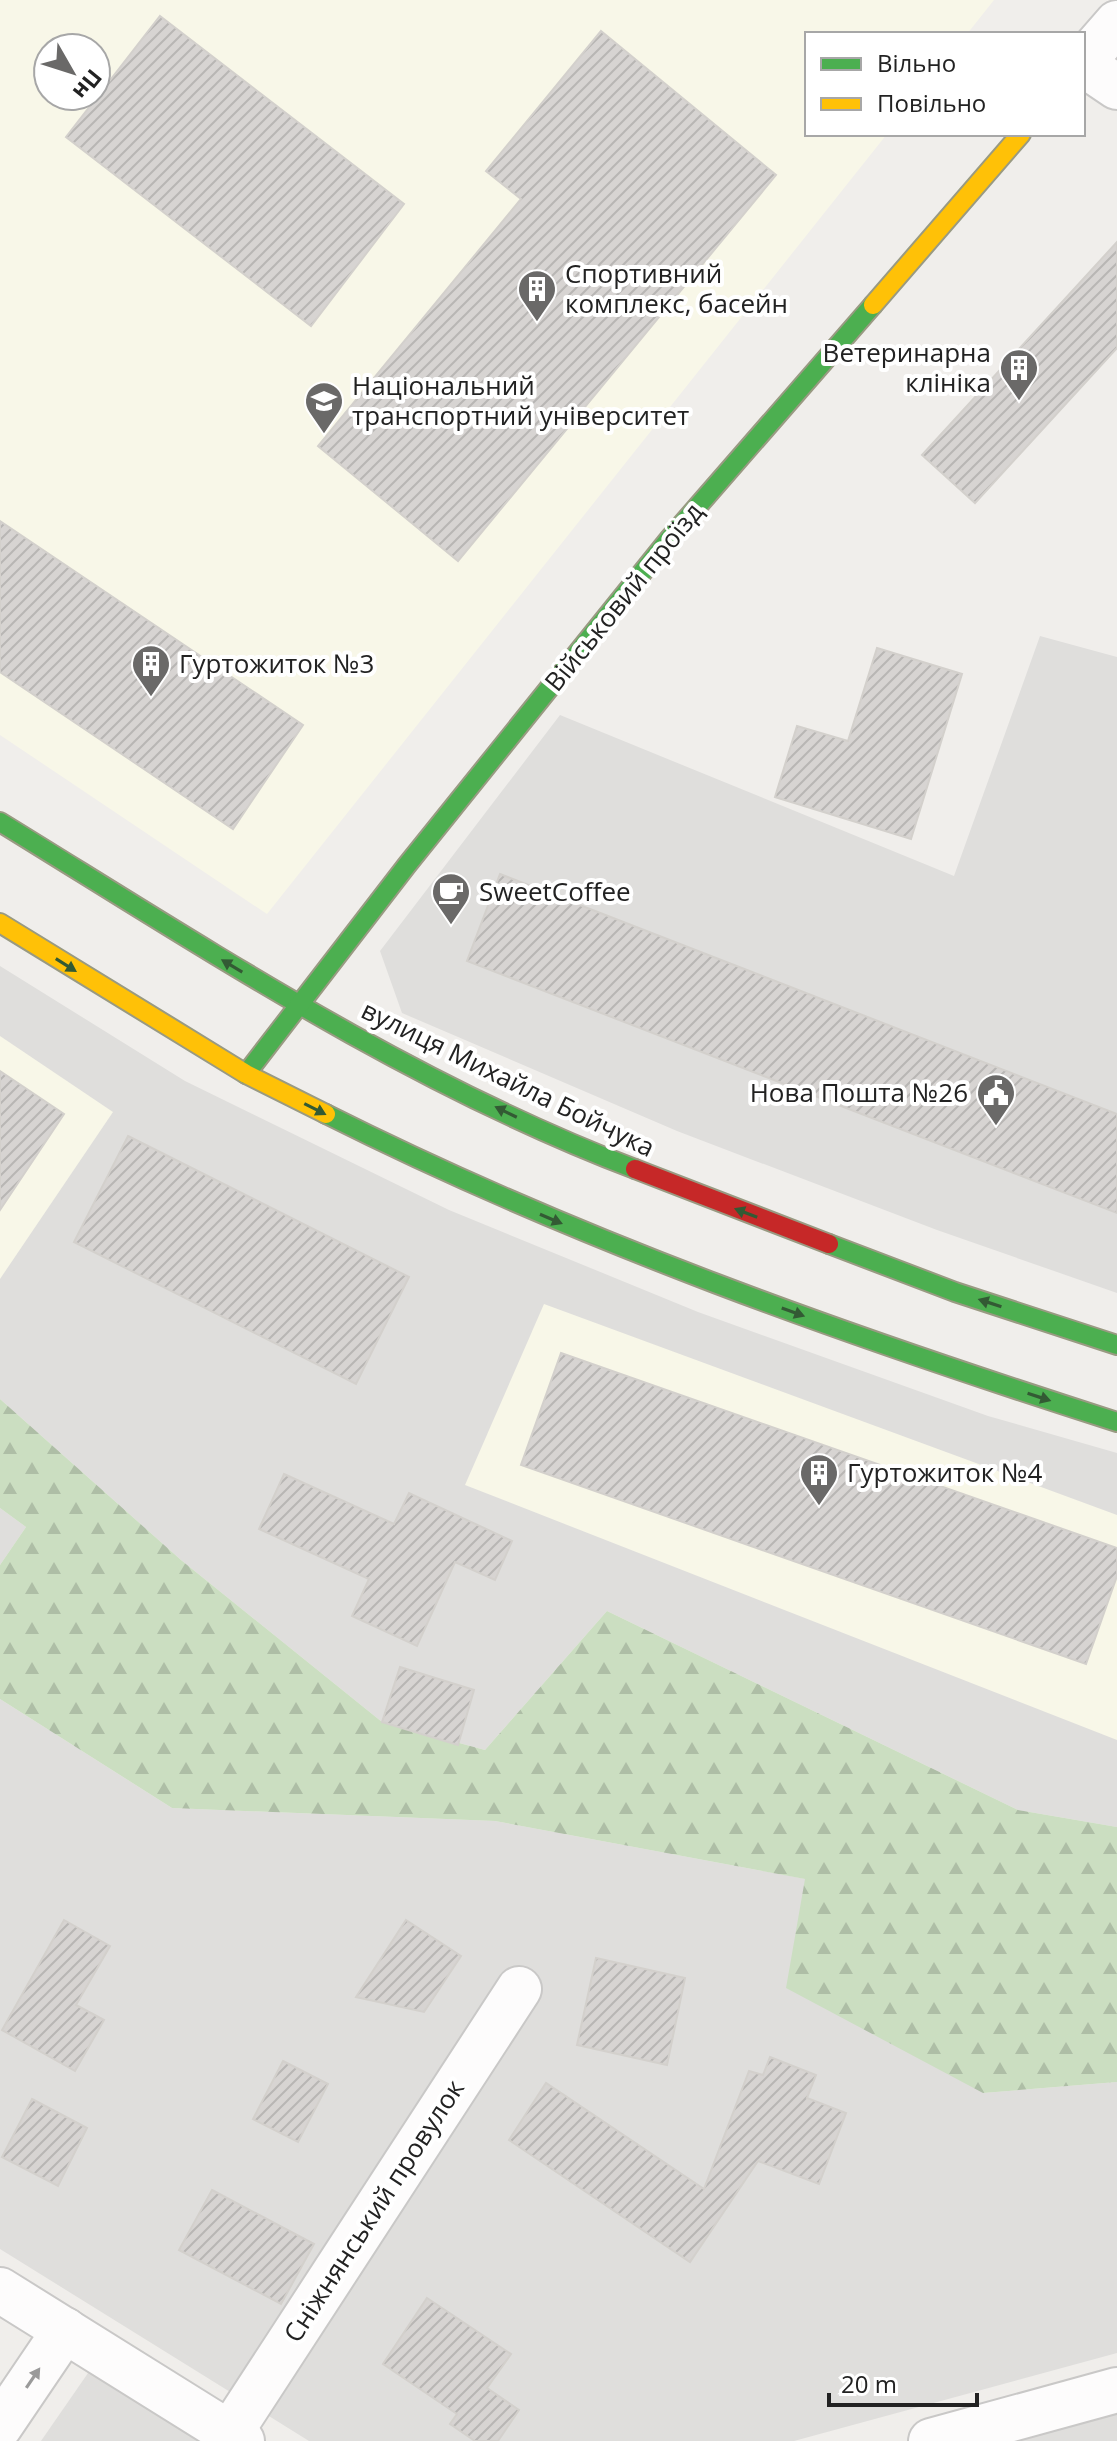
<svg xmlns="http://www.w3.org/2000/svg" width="1117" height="2441" viewBox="0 0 1117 2441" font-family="'Open Sans',sans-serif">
	<defs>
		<pattern id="forest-firs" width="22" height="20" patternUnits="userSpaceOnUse" patternTransform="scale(2)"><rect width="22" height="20" fill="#cbdec1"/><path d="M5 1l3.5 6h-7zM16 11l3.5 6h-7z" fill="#aebea6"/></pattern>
		<pattern id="building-hatch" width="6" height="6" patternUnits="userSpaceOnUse" patternTransform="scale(2)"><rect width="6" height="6" fill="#d7d4d2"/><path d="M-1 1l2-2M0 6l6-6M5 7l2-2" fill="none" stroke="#b8b6b4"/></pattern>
	</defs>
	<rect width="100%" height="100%" fill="#f0eeeb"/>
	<g fill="#dfdedc">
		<polygon points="1040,636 1117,657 1117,1293 937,1230 677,1131 402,1013 380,951 560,715 954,876"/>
		<polygon points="0,966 185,1081 449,1210 698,1312 988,1416 1117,1453 1117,1827 1018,1810 607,1611 485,1750 382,1722 181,1560 0,1399"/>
		<polygon points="0,1508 26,1527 0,1565"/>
		<polygon points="0,1699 172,1808 495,1821 806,1879 983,2093 1117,2082 1117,2353 794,2441 309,2441 0,2249"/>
		<polygon points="95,2363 216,2441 41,2441"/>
		<polygon points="1117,2408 1117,2441 1004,2441"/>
	</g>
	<g fill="#f8f7e8" fill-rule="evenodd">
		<path d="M 0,0 L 994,0 L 967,34 L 807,34 L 807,134 L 887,134 L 267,914 L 0,735 ZM 48,48 L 96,48 L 96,96 L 48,96 Z"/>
		<polygon points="0,1036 113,1112 0,1279"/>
		<polygon points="544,1304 1117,1515 1117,1740 465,1485"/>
	</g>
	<polygon fill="url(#forest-firs)" points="0,1399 181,1560 382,1722 485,1750 607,1611 1018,1810 1117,1827 1117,2082 983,2093 786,1988 805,1879 495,1821 172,1808 0,1699 0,1565 26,1527 0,1508"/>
	<g fill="url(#building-hatch)" stroke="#d3d0cc" stroke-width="2">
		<polygon points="160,16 404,204 311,326 66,137"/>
		<polygon points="601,31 776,175 458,561 318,446 521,199 486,171"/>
		<polygon points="1117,242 1117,348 975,503 922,455"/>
		<polygon points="0,521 303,725 233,829 0,672"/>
		<polygon points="877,648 962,674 911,839 775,797 797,726 848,741"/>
		<polygon points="500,874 1117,1114 1117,1213 467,961"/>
		<polygon points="0,1071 64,1114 0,1210"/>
		<polygon points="128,1136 409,1277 356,1384 74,1242"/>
		<polygon points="561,1353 1117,1548 1117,1576 1086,1664 521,1465"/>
		<polygon points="284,1474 394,1524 409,1493 512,1541 495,1580 455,1562 417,1646 352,1616 369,1579 259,1529"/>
		<polygon points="400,1667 474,1690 458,1745 382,1722"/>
		<polygon points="64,1920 110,1946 76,2005 104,2020 75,2071 2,2030"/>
		<polygon points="406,1920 461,1956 424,2012 356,1997"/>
		<polygon points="596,1958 685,1978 667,2065 577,2045"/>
		<polygon points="770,2057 816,2075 807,2098 846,2113 819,2184 758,2161 690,2262 509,2140 546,2083 704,2189 749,2071 763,2075"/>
		<polygon points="283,2061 328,2084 298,2142 253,2119"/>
		<polygon points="32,2099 87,2128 58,2186 2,2157"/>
		<polygon points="212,2190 314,2244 281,2304 179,2250"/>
		<polygon points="427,2298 511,2354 487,2388 519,2410 498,2441 475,2441 450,2424 457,2414 383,2364"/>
	</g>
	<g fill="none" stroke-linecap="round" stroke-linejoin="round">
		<g stroke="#c9c8c7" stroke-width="48">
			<g id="street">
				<polyline points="1083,62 1117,23"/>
				<polyline points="1083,64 1117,87"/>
				<polyline points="0,2290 242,2441"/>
				<polyline points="0,2426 65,2330"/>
				<polyline points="230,2433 519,1989"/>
				<polyline points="931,2441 1117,2390"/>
			</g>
		</g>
		<g stroke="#999a82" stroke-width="22">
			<g id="fast">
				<path d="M 0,822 C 205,948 409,1083 635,1169"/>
				<polyline points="246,1074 407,865 670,538 873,305"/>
				<path d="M 326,1114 C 579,1241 848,1336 1117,1422"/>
				<polyline points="829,1244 955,1292 1117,1345"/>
			</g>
		</g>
		<g stroke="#999a82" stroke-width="22">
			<g id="slow">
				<polyline points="873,305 1021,134"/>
				<polyline points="0,923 246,1074 326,1114"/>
			</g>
		</g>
		<g stroke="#999a82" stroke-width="22">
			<polyline id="jam" points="635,1169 829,1244"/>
		</g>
		<use href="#street" stroke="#fdfcfc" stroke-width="44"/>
		<use href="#fast" stroke="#4caf50" stroke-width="18"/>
		<use href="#slow" stroke="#ffc107" stroke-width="18"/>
		<use href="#jam" stroke="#c62828" stroke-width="18"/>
	</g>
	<defs><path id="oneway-solid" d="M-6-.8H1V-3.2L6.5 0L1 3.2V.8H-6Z" transform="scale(2)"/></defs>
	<g fill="#335a34">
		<use href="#oneway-solid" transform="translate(66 965) rotate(32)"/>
		<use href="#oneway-solid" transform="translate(232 966) rotate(-149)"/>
		<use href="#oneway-solid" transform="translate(315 1109) rotate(27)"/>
		<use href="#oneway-solid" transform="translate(506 1112) rotate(-154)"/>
		<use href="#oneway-solid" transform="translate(746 1213) rotate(-159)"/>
		<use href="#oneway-solid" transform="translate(551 1219) rotate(23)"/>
		<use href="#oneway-solid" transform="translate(990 1303) rotate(-162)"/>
		<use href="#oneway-solid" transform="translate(793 1312) rotate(20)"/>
		<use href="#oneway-solid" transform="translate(1039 1397) rotate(18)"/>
	</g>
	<use fill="#9a9a9a" href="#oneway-solid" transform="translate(33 2378) rotate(-56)"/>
	<defs>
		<g id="building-pin" transform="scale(2)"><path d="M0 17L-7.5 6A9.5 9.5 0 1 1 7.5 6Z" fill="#6a6968" stroke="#fff"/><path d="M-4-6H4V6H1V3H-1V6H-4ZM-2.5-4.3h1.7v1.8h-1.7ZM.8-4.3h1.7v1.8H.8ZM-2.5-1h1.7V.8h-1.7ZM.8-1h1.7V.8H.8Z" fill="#fff"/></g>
		<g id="university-pin" transform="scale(2)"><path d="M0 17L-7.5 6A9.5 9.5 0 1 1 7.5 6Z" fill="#6a6968" stroke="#fff"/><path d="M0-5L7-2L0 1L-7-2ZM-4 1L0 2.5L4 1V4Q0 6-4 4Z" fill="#fff"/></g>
		<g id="cafe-pin" transform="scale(2)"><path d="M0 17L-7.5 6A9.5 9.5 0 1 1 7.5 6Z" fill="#6a6968" stroke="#fff"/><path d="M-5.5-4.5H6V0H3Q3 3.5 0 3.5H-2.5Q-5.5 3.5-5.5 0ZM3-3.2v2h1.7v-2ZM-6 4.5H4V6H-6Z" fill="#fff"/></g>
		<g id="civic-pin" transform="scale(2)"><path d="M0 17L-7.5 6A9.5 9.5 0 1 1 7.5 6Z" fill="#6a6968" stroke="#fff"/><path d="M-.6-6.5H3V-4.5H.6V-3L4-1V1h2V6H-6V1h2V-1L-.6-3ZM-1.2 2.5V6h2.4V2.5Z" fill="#fff"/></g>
	</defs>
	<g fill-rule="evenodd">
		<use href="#building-pin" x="537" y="289"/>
		<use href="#building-pin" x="1019" y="368"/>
		<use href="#university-pin" x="324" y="401"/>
		<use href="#building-pin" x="151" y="664"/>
		<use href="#cafe-pin" x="451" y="892"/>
		<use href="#civic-pin" x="996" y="1093"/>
		<use href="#building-pin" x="819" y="1473"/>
	</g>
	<g text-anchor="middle" stroke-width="8" stroke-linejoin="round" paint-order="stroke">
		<g font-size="26" fill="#222" stroke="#fff" text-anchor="start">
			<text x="565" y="283">Спортивний<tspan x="565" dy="30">комплекс, басейн</tspan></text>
			<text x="991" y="362" text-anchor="end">Ветеринарна<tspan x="991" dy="30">клініка</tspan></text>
			<text x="352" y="395">Національний<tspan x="352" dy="30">транспортний університет</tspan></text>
			<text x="179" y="673">Гуртожиток №3</text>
			<text x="479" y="901">SweetCoffee</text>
			<text x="968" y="1102" text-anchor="end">Нова Пошта №26</text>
			<text x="847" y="1482">Гуртожиток №4</text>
		</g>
		<g font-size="26" fill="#222" stroke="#fff">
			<text transform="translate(624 597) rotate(-51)" y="9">Військовий проїзд</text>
			<text transform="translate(508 1079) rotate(26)" y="9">вулиця Михайла Бойчука</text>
			<text transform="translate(374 2211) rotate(-57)" y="9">Сніжнянський провулок</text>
		</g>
	</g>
	<rect x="805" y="32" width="280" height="104" fill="#ffffff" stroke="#a7a7a7" stroke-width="2"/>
	<rect x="821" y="58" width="40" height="12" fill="#4caf50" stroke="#a7a7a7" stroke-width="2"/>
	<text x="877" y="72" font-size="24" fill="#222222">Вільно</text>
	<rect x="821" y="98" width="40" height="12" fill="#ffc107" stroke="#a7a7a7" stroke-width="2"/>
	<text x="877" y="112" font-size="24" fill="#222222">Повільно</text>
	<g transform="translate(72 72) rotate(129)"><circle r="38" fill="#ffffff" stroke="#a7a7a7" stroke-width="2"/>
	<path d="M0-6L14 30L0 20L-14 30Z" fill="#6a6968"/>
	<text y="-12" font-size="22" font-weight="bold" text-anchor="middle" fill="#222222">Пн</text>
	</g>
	<path d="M829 2393v12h148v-12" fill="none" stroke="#222222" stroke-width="4"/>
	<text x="841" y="2393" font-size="24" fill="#222222" stroke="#ffffff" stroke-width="6" paint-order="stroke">20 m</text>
</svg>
